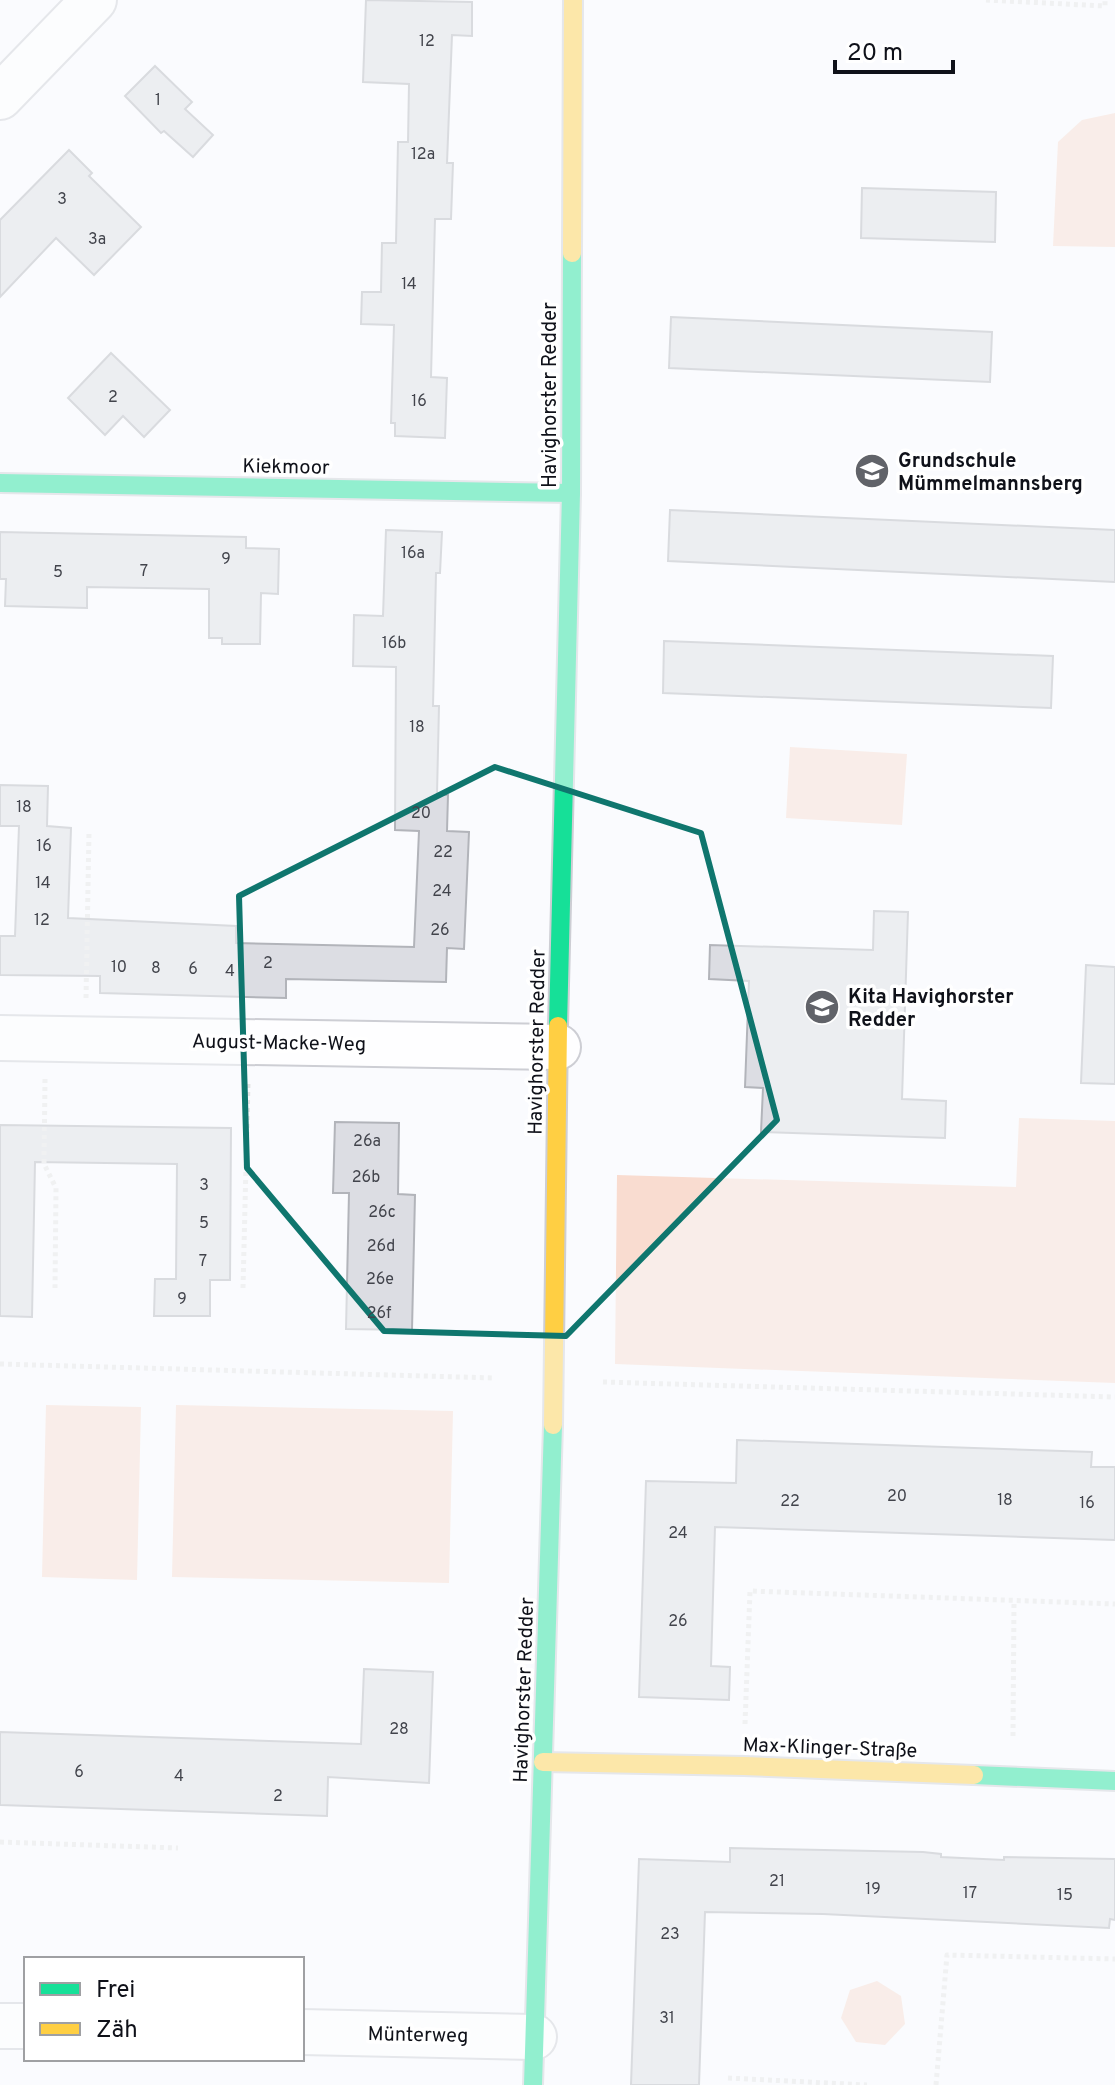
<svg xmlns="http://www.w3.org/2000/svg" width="1115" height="2085" viewBox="0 0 1115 2085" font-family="Overpass,sans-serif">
	<rect width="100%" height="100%" fill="#fafbfe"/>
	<g fill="#f9dcd0">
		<polygon points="1115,113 1115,247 1053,246 1058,142 1082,120"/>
		<polygon points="790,747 907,754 902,825 786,818"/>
		<polygon points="1019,1118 1115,1121 1115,1383 615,1364 617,1175 1016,1187"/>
		<polygon points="46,1405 141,1407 137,1580 42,1577"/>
		<polygon points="176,1405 453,1411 449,1583 172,1577"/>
		<polygon points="877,1981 901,1996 905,2024 885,2045 856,2042 841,2018 850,1990"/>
	</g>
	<g fill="#dcdde3" stroke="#b2b4ba" stroke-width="2">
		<polygon points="366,0 472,2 472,36 452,35 447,163 453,163 451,219 435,219 431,377 447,378 445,438 395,436 395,423 391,423 394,325 361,324 362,292 381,292 382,243 396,243 398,142 408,142 409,84 363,82"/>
		<polygon points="155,66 192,102 185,109 213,135 193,157 164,131 161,133 125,96"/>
		<polygon points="69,150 92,173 89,176 141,227 94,275 56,238 0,297 0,220"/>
		<polygon points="862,188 996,192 995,242 861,238"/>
		<polygon points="671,317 992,332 990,382 669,368"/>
		<polygon points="111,353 170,410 144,437 123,416 105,435 68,398"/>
		<polygon points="670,510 1115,530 1115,582 668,561"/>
		<polygon points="386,530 442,532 440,573 436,573 433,706 439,706 437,794 448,795 447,831 469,832 464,949 447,948 446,982 286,979 286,998 100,993 100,976 0,975 0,936 15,936 19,826 0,826 0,785 48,786 47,826 71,828 68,918 236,926 236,943 414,947 419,831 395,830 396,667 353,666 354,615 383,616"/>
		<polygon points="0,532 246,537 246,548 279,549 278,594 261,593 260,644 222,644 222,638 209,638 209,589 87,587 87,608 5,606 6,579 0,579"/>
		<polygon points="664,641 1053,656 1051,708 663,693"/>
		<polygon points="874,911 908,912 902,1099 946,1101 945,1138 761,1132 763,1088 745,1087 749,981 709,979 710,945 873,950"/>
		<polygon points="1086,965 1115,967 1115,1084 1081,1083"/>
		<polygon points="335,1122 399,1123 398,1194 415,1195 412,1330 346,1329 349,1193 333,1193"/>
		<polygon points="0,1125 231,1128 230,1280 210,1280 210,1316 154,1316 155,1279 176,1279 177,1164 35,1162 32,1317 0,1316"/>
		<polygon points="737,1440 1092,1452 1091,1467 1115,1467 1115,1540 715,1527 711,1666 730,1667 729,1700 639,1697 646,1481 736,1483"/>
		<polygon points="364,1669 433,1672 429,1783 328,1777 327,1816 0,1805 0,1732 361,1744"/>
		<polygon points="730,1848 923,1852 941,1854 941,1857 1004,1860 1004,1857 1115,1859 1115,1920 1110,1919 1109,1928 823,1914 705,1912 699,2085 631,2085 639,1859 730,1862"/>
	</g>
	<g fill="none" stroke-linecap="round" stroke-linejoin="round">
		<g stroke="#cdced4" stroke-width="48">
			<g id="street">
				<polyline points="0,97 94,0"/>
				<polyline points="0,1038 558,1047"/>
				<polyline points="0,2026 26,2026"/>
				<polyline points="302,2032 534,2037"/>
			</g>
		</g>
		<g stroke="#cdced4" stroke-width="22">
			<g id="fast">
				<polyline points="0,483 571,493"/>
				<polyline points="558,1026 571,493 572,253"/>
				<polyline points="974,1775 1115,1781"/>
				<polyline points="533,2085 553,1425"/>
			</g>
		</g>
		<g stroke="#cdced4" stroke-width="22">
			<g id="slow">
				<polyline points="572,253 573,0"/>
				<polyline points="553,1425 558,1026"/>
				<polyline points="543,1762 744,1766 974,1775"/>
			</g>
		</g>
		<g stroke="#e4e4e5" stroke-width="5" stroke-dasharray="4 4" stroke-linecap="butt">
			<polyline points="986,0 1105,6 1105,0"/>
			<polyline points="86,998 89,832"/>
			<polyline points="45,1079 44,1164 56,1188 55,1288"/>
			<polyline points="243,1288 248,1083"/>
			<polyline points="0,1364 495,1378"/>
			<polyline points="603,1382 1115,1397"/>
			<polyline points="745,1724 750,1591 1115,1604"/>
			<polyline points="1013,1736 1014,1601"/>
			<polyline points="0,1842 178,1848"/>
			<polyline points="728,2078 867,2085"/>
			<polyline points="936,2085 947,1955 1115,1959"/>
		</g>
		<use href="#street" stroke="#fefeff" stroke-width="44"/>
		<use href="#fast" stroke="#16e098" stroke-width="18"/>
		<use href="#slow" stroke="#ffcf43" stroke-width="18"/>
	</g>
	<path d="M0 0H1115V2085H0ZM 495,767 L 701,833 L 777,1120 L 566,1336 L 384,1331 L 247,1168 L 239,896 Z" fill="#fafbfe" fill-opacity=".55" fill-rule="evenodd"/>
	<path fill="none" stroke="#0f766e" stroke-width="6" stroke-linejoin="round" d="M 495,767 L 701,833 L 777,1120 L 566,1336 L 384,1331 L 247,1168 L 239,896 Z"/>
	<defs>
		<g id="school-disc" transform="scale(1.8)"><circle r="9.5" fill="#616369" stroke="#fff"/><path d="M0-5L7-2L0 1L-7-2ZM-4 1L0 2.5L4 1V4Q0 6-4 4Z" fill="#fff"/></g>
	</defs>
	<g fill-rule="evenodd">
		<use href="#school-disc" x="872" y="471"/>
		<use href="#school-disc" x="822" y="1007"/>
	</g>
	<g text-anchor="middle" stroke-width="7" stroke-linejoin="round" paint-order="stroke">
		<g font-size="16" fill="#42444c">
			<text x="427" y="46">12</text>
			<text x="158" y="105">1</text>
			<text x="423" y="159">12a</text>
			<text x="62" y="204">3</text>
			<text x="97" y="244">3a</text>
			<text x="409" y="289">14</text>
			<text x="113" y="402">2</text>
			<text x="419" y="406">16</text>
			<text x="413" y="558">16a</text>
			<text x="226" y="564">9</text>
			<text x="144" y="576">7</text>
			<text x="58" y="577">5</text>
			<text x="394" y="648">16b</text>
			<text x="417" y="732">18</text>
			<text x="24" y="812">18</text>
			<text x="421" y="818">20</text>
			<text x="44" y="851">16</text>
			<text x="443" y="857">22</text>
			<text x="43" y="888">14</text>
			<text x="442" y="896">24</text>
			<text x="42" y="925">12</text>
			<text x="440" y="935">26</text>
			<text x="268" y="968">2</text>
			<text x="119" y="972">10</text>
			<text x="156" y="973">8</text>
			<text x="193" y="974">6</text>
			<text x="230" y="976">4</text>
			<text x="367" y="1146">26a</text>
			<text x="366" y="1182">26b</text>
			<text x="204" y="1190">3</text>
			<text x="382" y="1217">26c</text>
			<text x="204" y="1228">5</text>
			<text x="381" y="1251">26d</text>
			<text x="203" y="1266">7</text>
			<text x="380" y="1284">26e</text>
			<text x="182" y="1304">9</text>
			<text x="379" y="1318">26f</text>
			<text x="897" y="1501">20</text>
			<text x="1005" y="1505">18</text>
			<text x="790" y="1506">22</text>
			<text x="1087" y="1508">16</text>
			<text x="678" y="1538">24</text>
			<text x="678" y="1626">26</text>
			<text x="399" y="1734">28</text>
			<text x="79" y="1777">6</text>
			<text x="179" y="1781">4</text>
			<text x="278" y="1801">2</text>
			<text x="777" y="1886">21</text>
			<text x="873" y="1894">19</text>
			<text x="970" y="1898">17</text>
			<text x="1065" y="1900">15</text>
			<text x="670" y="1939">23</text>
			<text x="667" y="2023">31</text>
		</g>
		<g font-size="20" fill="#0f1119" stroke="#fff">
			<text transform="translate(549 395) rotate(-90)" y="7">Havighorster Redder</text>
			<text transform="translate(286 466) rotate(1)" y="7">Kiekmoor</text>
			<text transform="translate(279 1042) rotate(1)" y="7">August-Macke-Weg</text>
			<text transform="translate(536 1042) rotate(-89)" y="7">Havighorster Redder</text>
			<text transform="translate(523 1690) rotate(-88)" y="7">Havighorster Redder</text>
			<text transform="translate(830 1747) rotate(2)" y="7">Max-Klinger-Straße</text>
			<text transform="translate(418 2034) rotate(1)" y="7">Münterweg</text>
		</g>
		<g font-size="20" font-weight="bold" fill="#0f1119" stroke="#fff" text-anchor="start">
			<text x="898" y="467">Grundschule<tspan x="898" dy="23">Mümmelmannsberg</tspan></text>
			<text x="848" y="1003">Kita Havighorster<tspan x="848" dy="23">Redder</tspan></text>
		</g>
	</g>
	<rect x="24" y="1957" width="280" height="104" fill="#ffffff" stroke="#9fa0a3" stroke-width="2"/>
	<rect x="40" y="1983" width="40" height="12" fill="#16e098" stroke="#9fa0a3" stroke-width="2"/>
	<text x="96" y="1997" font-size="24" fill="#0f1119">Frei</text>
	<rect x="40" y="2023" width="40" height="12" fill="#ffcf43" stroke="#9fa0a3" stroke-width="2"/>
	<text x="96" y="2037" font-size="24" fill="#0f1119">Zäh</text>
	<path d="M835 60v12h118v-12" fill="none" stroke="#0f1119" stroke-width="4"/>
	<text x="847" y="60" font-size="24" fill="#0f1119" stroke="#ffffff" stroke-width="6" paint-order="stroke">20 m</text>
</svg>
